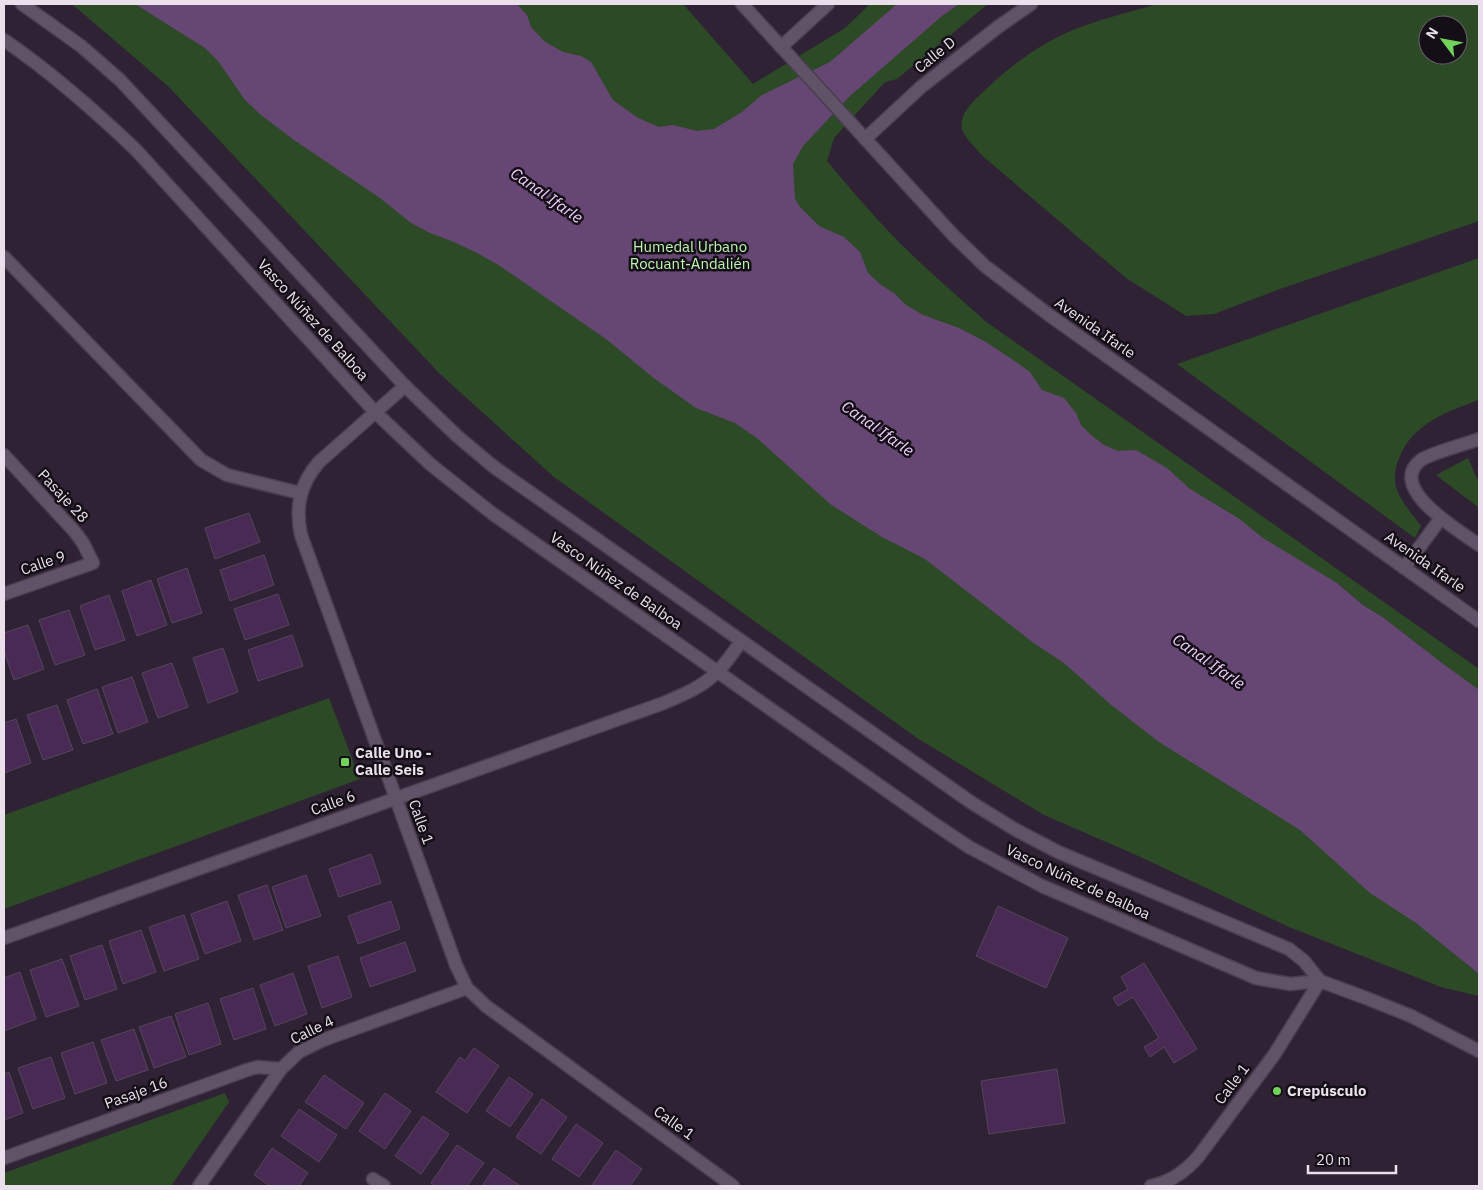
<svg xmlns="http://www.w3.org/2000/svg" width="1483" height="1190" viewBox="0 0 1483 1190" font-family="'IBM Plex Sans',sans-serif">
	<rect width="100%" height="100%" fill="#2f2234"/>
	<g fill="#2d4a27" fill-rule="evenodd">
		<path d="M 72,4 L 683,4 L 753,84 L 845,28 L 870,4 L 988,4 L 897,79 L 885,82 L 834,138 L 827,161 C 848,186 870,212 893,236 C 922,266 954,293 985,321 L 1479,669 L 1479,970 L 1455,954 L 1479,974 L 1479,996 L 1441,987 L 1289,927 L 1134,854 L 1044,815 L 917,738 L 554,477 L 439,373 L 169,87 ZM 1286,553 L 1337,583 L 1363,605 L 1384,618 L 1428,652 Z"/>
		<path d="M 1158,4 L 1479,4 L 1479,221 L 1280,289 L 1214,314 L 1186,316 L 1126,278 L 985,158 C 979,152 964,137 962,129 C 959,115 972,102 981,94 C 1005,70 1034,48 1064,34 C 1094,20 1127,13 1158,4 ZM 1428,25 L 1458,25 L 1458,55 L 1428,55 Z"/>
		<path d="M 1479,258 L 1479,400 C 1448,411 1414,423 1400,456 C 1395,466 1393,479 1397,490 C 1402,503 1413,515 1421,526 L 1415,538 L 1177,364 Z"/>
		<polygon points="1468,458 1477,479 1479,478 1478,507 1436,475"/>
		<polygon points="329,698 360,779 4,909 4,815"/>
		<polygon points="225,1093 229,1102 171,1186 4,1186 4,1173"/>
	</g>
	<polygon fill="#664673" points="135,4 517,4 527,15 531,27 544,41 563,52 581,56 591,62 613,100 638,118 659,127 673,125 697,131 714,129 742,112 762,95 830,62 897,4 959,4 942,16 850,96 803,146 793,164 795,199 800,207 819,226 844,237 860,252 868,273 881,285 894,293 906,305 923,315 959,328 986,342 1016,362 1030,372 1042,390 1064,398 1076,413 1081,425 1091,435 1104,445 1118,451 1136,450 1167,468 1190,489 1238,518 1263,538 1337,583 1363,605 1384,618 1442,663 1479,690 1479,974 1416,923 1370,893 1300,830 1159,742 1110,704 1064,663 1035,644 925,559 882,537 830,504 758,439 735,423 696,408 655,379 606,339 500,266 479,254 454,242 430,233 411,223 380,198 294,140 261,115 245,100 218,61 205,48"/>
	<g fill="#492a55" stroke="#544659">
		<polygon points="249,513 260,542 215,559 205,528"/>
		<polygon points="264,555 274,585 230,601 220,570"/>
		<polygon points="187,568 202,613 172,623 157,579"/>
		<polygon points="151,580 167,625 137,636 122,591"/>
		<polygon points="278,594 289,625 245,640 234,609"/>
		<polygon points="109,595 125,640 95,650 80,606"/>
		<polygon points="69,610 85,655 55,665 39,620"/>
		<polygon points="28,625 44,669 14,680 4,651 4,633"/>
		<polygon points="292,635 303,666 258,681 248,650"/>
		<polygon points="223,648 238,692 208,703 193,658"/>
		<polygon points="172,663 188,707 158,718 142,673"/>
		<polygon points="132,677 148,722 118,733 102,687"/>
		<polygon points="97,689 113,734 83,744 67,700"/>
		<polygon points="57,705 73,750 43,760 27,715"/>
		<polygon points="16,719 31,763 4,773 4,723"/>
		<polygon points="371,854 381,883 339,897 329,869"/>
		<polygon points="306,875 321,916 286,928 272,887"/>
		<polygon points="267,885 283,930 254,940 238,895"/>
		<polygon points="227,901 241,941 205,954 191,914"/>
		<polygon points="391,901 400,929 358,944 348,916"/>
		<polygon points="998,906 1068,938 1046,988 976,956"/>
		<polygon points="184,915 199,959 164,971 149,927"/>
		<polygon points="141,930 156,972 123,984 109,941"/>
		<polygon points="405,942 416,971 370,987 360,958"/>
		<polygon points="102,945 117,989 85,1000 70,956"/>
		<polygon points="338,956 352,997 322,1008 308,966"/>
		<polygon points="62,959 79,1006 46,1017 30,970"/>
		<polygon points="1144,963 1197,1049 1174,1063 1164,1047 1150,1057 1144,1047 1159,1038 1133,997 1118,1006 1113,998 1128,989 1121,977"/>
		<polygon points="20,972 36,1019 4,1031 4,978"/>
		<polygon points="293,973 307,1014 275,1026 260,985"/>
		<polygon points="253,988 266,1029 234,1040 220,999"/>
		<polygon points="208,1003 221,1044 189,1055 175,1014"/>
		<polygon points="171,1016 186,1057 154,1068 139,1027"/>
		<polygon points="134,1029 148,1070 116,1081 101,1040"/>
		<polygon points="93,1042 107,1083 75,1094 61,1053"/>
		<polygon points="474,1048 499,1066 467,1113 436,1092 460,1057 465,1061"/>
		<polygon points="51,1057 65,1098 33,1109 18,1068"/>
		<polygon points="1057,1069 1065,1123 989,1134 981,1081"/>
		<polygon points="9,1072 23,1113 4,1120 4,1074"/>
		<polygon points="324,1075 364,1103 346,1129 305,1102"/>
		<polygon points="509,1077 533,1094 510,1127 486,1111"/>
		<polygon points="385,1093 411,1111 385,1149 359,1131"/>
		<polygon points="542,1099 567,1117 541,1154 516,1137"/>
		<polygon points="299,1109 337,1135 319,1162 281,1136"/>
		<polygon points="423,1116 449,1134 421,1174 395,1156"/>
		<polygon points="576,1124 603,1143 579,1177 552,1159"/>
		<polygon points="457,1145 484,1163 467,1186 436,1186 431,1183"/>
		<polygon points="272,1148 308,1173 299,1186 270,1186 254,1175"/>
		<polygon points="616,1150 642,1169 630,1186 594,1186 592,1185"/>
		<polygon points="494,1168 520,1186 482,1186"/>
	</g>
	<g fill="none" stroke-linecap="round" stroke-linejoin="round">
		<g stroke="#493e4d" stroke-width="15">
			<g id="service">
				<polyline points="4,257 201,460 227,475 300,493"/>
				<path d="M 1479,439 C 1466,444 1431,453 1421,460 C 1385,488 1460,531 1479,545"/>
				<polyline points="1404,568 1441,518"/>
			</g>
		</g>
		<g stroke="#493e4d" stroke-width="15">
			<g id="minor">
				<polyline points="781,47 828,4"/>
				<polyline points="865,139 921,87 998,27 1031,4"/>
				<path d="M 405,386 L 319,462 C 300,484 295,507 301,535 L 456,965 L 467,988 L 486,1006 L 733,1186"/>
				<polyline points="4,455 75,532 83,543 93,563 4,594"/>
				<path d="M 4,938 L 661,704 C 680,696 701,688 716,673 C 726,664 733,652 741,642"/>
				<polyline points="4,1158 247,1070 258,1067 281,1069"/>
				<polyline points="373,1179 384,1186"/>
				<polyline points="199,1186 281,1069 299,1052 323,1040 467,988"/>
				<path d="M 1151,1186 C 1171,1182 1185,1172 1198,1157 L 1274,1055 L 1320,981"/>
			</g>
		</g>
		<g stroke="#493e4d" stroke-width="15">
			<g id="tertiary">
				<polyline points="22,4 81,46 120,80 405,386 457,436 494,467 972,803 1016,830 1058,852 1289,949 1304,961 1320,981"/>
				<polyline points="742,4 954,236 985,266 1049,315 1479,621"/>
				<path d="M 4,40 C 51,72 94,110 136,150 L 375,412 L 430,464 L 493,514 L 930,821 L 969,847 L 1042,886 L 1256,978 L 1290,984 L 1320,981 L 1366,998 L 1411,1016 L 1479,1051"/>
			</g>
		</g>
		<use href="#service" stroke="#615367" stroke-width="12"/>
		<use href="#minor" stroke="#615367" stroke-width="12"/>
		<use href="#tertiary" stroke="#615367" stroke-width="12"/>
	</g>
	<g fill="#73d25c" stroke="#140e16" stroke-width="2">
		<rect x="340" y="757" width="10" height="10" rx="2.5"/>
		<circle cx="1277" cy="1091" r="5"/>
	</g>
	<g text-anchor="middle" stroke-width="5" stroke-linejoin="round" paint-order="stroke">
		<g font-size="15" fill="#e9e0ec" stroke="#140e16">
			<text transform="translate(935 55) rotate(-39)" y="5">Calle D</text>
			<text transform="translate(313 320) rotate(48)" y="5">Vasco Núñez de Balboa</text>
			<text transform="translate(1095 328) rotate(35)" y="5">Avenida Ifarle</text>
			<text transform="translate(63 496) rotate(47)" y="5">Pasaje 28</text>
			<text transform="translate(1425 562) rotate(35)" y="5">Avenida Ifarle</text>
			<text transform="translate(43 563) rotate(-19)" y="5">Calle 9</text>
			<text transform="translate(616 581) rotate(35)" y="5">Vasco Núñez de Balboa</text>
			<text transform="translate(333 803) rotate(-20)" y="5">Calle 6</text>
			<text transform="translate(421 822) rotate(70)" y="5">Calle 1</text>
			<text transform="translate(1078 882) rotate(25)" y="5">Vasco Núñez de Balboa</text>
			<text transform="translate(312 1030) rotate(-26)" y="5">Calle 4</text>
			<text transform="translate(1232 1084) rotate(-53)" y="5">Calle 1</text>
			<text transform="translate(136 1093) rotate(-20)" y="5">Pasaje 16</text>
			<text transform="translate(674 1123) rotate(36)" y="5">Calle 1</text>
		</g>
		<g font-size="15" fill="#bbf5ae" stroke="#140e16">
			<text x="690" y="252">Humedal Urbano<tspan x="690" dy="17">Rocuant-Andalién</tspan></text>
		</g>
		<g font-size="15" font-weight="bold" fill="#e9e0ec" stroke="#140e16" text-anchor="start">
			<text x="355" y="758">Calle Uno -<tspan x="355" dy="17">Calle Seis</tspan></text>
			<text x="1287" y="1096">Crepúsculo</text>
		</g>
		<g font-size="16" font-style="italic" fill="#eccef9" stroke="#140e16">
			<text transform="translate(547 195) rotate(35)" y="6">Canal Ifarle</text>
			<text transform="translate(878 428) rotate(35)" y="6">Canal Ifarle</text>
			<text transform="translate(1209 661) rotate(35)" y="6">Canal Ifarle</text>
		</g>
	</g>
	<rect width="1483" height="1190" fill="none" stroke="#e9e0ec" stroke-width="10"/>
	<g transform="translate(1443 40) rotate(302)"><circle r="24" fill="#140e16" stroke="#69626c"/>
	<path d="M0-4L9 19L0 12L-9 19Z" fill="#73d25c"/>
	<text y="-8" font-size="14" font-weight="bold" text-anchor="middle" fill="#e9e0ec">N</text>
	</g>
	<path d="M1308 1165v8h88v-8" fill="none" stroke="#e9e0ec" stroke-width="2.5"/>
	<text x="1316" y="1165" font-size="15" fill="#e9e0ec" stroke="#140e16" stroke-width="4" paint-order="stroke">20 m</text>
</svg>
